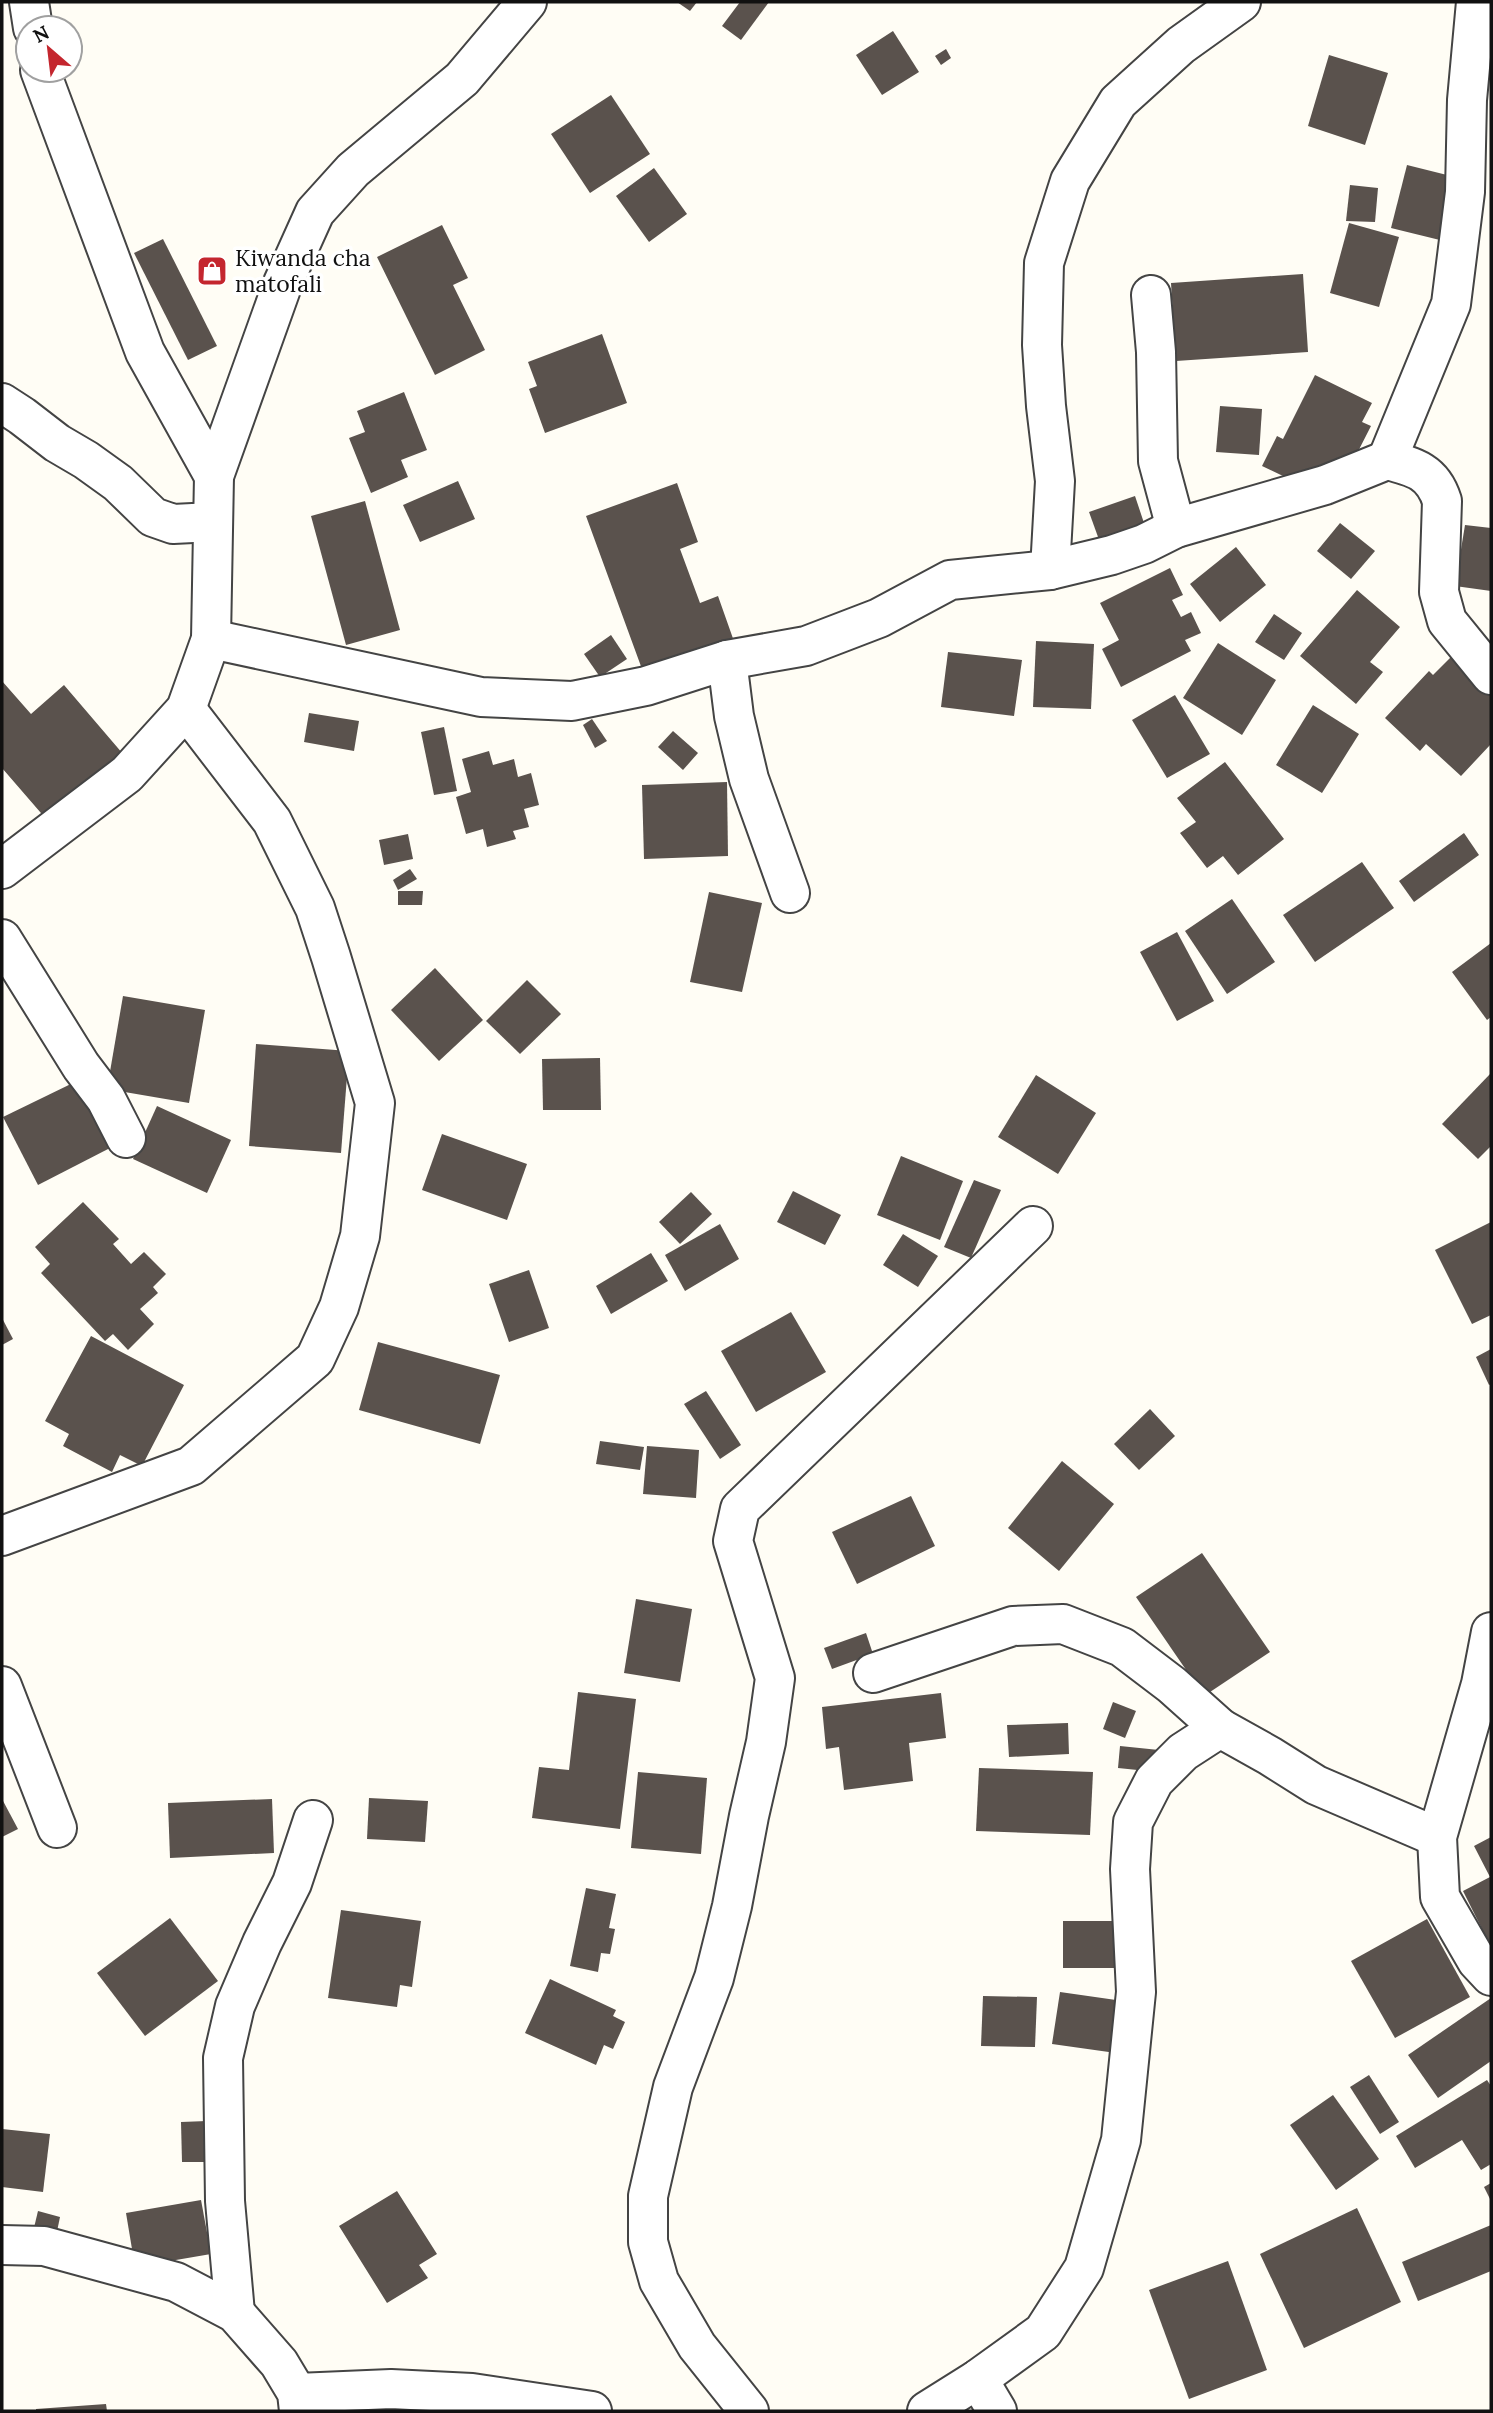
<svg xmlns="http://www.w3.org/2000/svg" width="1493" height="2413" viewBox="0 0 1493 2413" font-family="Lora,serif">
	<rect width="100%" height="100%" fill="#fffdf5"/>
	<g fill="#5a524d">
		<polygon points="677,2 697,2 690,11"/>
		<polygon points="740,2 769,2 741,40 722,26"/>
		<polygon points="893,31 919,72 882,95 856,55"/>
		<polygon points="946,49 951,58 941,65 935,56"/>
		<polygon points="1329,55 1388,73 1365,145 1308,126"/>
		<polygon points="611,95 650,154 590,193 551,134"/>
		<polygon points="1407,165 1455,177 1452,243 1391,228"/>
		<polygon points="654,168 687,214 649,242 616,196"/>
		<polygon points="1350,185 1378,188 1375,222 1346,221"/>
		<polygon points="1349,223 1399,237 1379,307 1330,293"/>
		<polygon points="442,225 468,278 453,285 485,350 435,375 377,257"/>
		<polygon points="163,239 217,346 188,360 134,253"/>
		<polygon points="1303,274 1308,352 1176,361 1171,283"/>
		<polygon points="602,334 627,403 545,433 529,389 537,386 528,362"/>
		<polygon points="1315,375 1372,403 1362,422 1371,426 1347,473 1308,488 1262,466 1277,436 1283,439"/>
		<polygon points="404,392 427,450 401,460 408,477 371,493 349,438 365,432 357,411"/>
		<polygon points="1220,406 1262,409 1259,455 1216,452"/>
		<polygon points="458,481 475,519 420,542 403,505"/>
		<polygon points="677,483 698,542 680,549 700,603 718,596 736,647 646,680 586,516"/>
		<polygon points="1135,496 1147,532 1102,548 1089,512"/>
		<polygon points="365,501 400,630 346,645 311,516"/>
		<polygon points="1340,523 1375,551 1351,579 1317,551"/>
		<polygon points="1465,525 1491,528 1491,591 1455,586"/>
		<polygon points="1236,547 1266,585 1220,622 1190,584"/>
		<polygon points="1170,568 1183,595 1172,600 1181,617 1191,612 1201,633 1185,640 1191,651 1121,687 1102,649 1119,640 1100,603"/>
		<polygon points="1357,590 1400,627 1370,662 1383,672 1356,704 1300,656"/>
		<polygon points="1274,614 1302,633 1284,660 1255,642"/>
		<polygon points="611,635 627,659 600,677 584,654"/>
		<polygon points="1036,641 1094,644 1091,709 1033,707"/>
		<polygon points="1218,643 1276,680 1242,735 1183,698"/>
		<polygon points="948,652 1022,660 1014,716 941,707"/>
		<polygon points="1452,656 1491,693 1491,744 1461,776 1426,744 1420,751 1385,718 1429,671 1433,675"/>
		<polygon points="2,681 31,714 64,685 123,754 47,820 2,768"/>
		<polygon points="1175,695 1210,754 1167,778 1132,720"/>
		<polygon points="1313,705 1359,734 1322,793 1276,765"/>
		<polygon points="309,713 359,721 354,751 304,742"/>
		<polygon points="592,719 607,741 595,748 583,725"/>
		<polygon points="444,727 457,791 434,795 421,732"/>
		<polygon points="673,731 698,753 683,770 658,747"/>
		<polygon points="489,751 493,765 514,759 518,777 531,773 539,805 524,809 529,827 513,831 516,839 487,847 483,829 466,834 456,797 471,792 462,759"/>
		<polygon points="1225,762 1284,839 1238,875 1223,856 1207,868 1180,833 1196,822 1177,798"/>
		<polygon points="727,782 728,856 644,859 642,785"/>
		<polygon points="1464,833 1479,855 1414,902 1399,881"/>
		<polygon points="408,834 413,859 384,865 379,840"/>
		<polygon points="1362,862 1394,908 1315,962 1283,915"/>
		<polygon points="410,869 417,879 398,890 393,880"/>
		<polygon points="398,891 423,891 422,905 398,905"/>
		<polygon points="709,892 762,903 742,992 690,982"/>
		<polygon points="1232,899 1275,962 1227,994 1185,931"/>
		<polygon points="1177,932 1214,1001 1177,1021 1140,952"/>
		<polygon points="1491,943 1491,1017 1487,1020 1452,972"/>
		<polygon points="435,968 483,1020 439,1061 391,1010"/>
		<polygon points="527,980 561,1014 520,1054 486,1021"/>
		<polygon points="123,996 205,1010 189,1103 107,1089"/>
		<polygon points="256,1044 349,1051 341,1153 249,1146"/>
		<polygon points="600,1058 601,1110 543,1110 542,1059"/>
		<polygon points="1491,1073 1491,1146 1478,1159 1442,1124"/>
		<polygon points="1036,1075 1096,1113 1058,1174 998,1137"/>
		<polygon points="77,1081 110,1148 38,1185 3,1117"/>
		<polygon points="157,1106 231,1140 207,1193 133,1159"/>
		<polygon points="442,1134 527,1164 507,1220 422,1190"/>
		<polygon points="901,1156 963,1181 940,1240 877,1215"/>
		<polygon points="974,1180 1001,1190 971,1258 944,1247"/>
		<polygon points="793,1191 841,1215 825,1245 777,1222"/>
		<polygon points="691,1192 712,1214 680,1244 659,1222"/>
		<polygon points="83,1202 119,1239 113,1244 131,1264 144,1252 166,1274 153,1287 158,1293 140,1309 154,1324 128,1350 113,1334 105,1341 41,1273 50,1264 35,1247"/>
		<polygon points="1491,1222 1491,1315 1472,1324 1435,1250"/>
		<polygon points="720,1224 739,1259 685,1291 665,1255"/>
		<polygon points="903,1234 938,1256 918,1287 883,1265"/>
		<polygon points="651,1253 668,1281 611,1314 596,1286"/>
		<polygon points="529,1270 549,1328 509,1342 489,1284"/>
		<polygon points="791,1312 826,1372 756,1412 721,1351"/>
		<polygon points="2,1318 13,1339 2,1345"/>
		<polygon points="91,1336 184,1385 142,1466 120,1455 112,1472 63,1446 69,1434 45,1421"/>
		<polygon points="378,1342 500,1375 480,1444 359,1410"/>
		<polygon points="1491,1349 1491,1384 1489,1385 1476,1357"/>
		<polygon points="706,1391 741,1445 720,1459 684,1404"/>
		<polygon points="1150,1409 1175,1436 1139,1470 1114,1444"/>
		<polygon points="600,1441 644,1447 640,1470 596,1464"/>
		<polygon points="647,1446 699,1450 696,1498 643,1494"/>
		<polygon points="1062,1461 1114,1504 1059,1571 1008,1528"/>
		<polygon points="911,1496 935,1546 857,1584 832,1532"/>
		<polygon points="1202,1553 1270,1652 1204,1696 1136,1597"/>
		<polygon points="636,1599 692,1609 680,1682 624,1673"/>
		<polygon points="866,1633 873,1654 832,1669 824,1648"/>
		<polygon points="578,1692 636,1699 620,1829 532,1818 539,1767 569,1770"/>
		<polygon points="941,1693 946,1738 909,1743 913,1781 844,1790 839,1747 826,1749 822,1707"/>
		<polygon points="1113,1702 1136,1711 1125,1738 1103,1729"/>
		<polygon points="1068,1723 1069,1754 1009,1757 1007,1725"/>
		<polygon points="1120,1746 1159,1750 1157,1772 1118,1768"/>
		<polygon points="979,1768 1093,1772 1090,1835 976,1831"/>
		<polygon points="638,1772 707,1778 701,1854 631,1848"/>
		<polygon points="369,1798 428,1801 425,1842 367,1839"/>
		<polygon points="2,1799 18,1829 2,1837"/>
		<polygon points="272,1799 274,1853 170,1858 168,1803"/>
		<polygon points="1491,1837 1491,1947 1463,1891 1490,1877 1474,1846"/>
		<polygon points="586,1888 616,1894 609,1928 615,1929 610,1954 601,1953 598,1972 570,1966"/>
		<polygon points="341,1910 421,1921 412,1987 400,1985 397,2007 328,1998"/>
		<polygon points="170,1918 218,1981 145,2036 97,1973"/>
		<polygon points="1427,1919 1470,1997 1395,2038 1351,1961"/>
		<rect x="1063" y="1921" width="52" height="47"/>
		<polygon points="550,1979 616,2010 613,2016 625,2022 613,2049 604,2045 596,2065 525,2033"/>
		<polygon points="1060,1992 1130,2002 1123,2054 1052,2044"/>
		<polygon points="983,1996 1037,1997 1035,2047 981,2046"/>
		<polygon points="1491,1998 1491,2061 1438,2098 1408,2055"/>
		<polygon points="1369,2075 1399,2122 1380,2134 1350,2087"/>
		<polygon points="1487,2080 1491,2086 1491,2164 1481,2170 1462,2140 1415,2168 1396,2136"/>
		<polygon points="1333,2095 1379,2159 1336,2190 1290,2125"/>
		<polygon points="207,2121 208,2162 182,2162 181,2122"/>
		<polygon points="2,2129 50,2134 43,2192 2,2187"/>
		<polygon points="1491,2183 1491,2201 1484,2187"/>
		<polygon points="397,2191 437,2254 419,2265 428,2278 387,2303 339,2226"/>
		<polygon points="201,2200 211,2254 135,2267 126,2213"/>
		<polygon points="1357,2208 1401,2302 1304,2348 1260,2254"/>
		<polygon points="38,2211 60,2217 55,2241 32,2236"/>
		<polygon points="1491,2225 1491,2271 1418,2301 1402,2262"/>
		<polygon points="1228,2261 1267,2370 1189,2399 1149,2290"/>
		<polygon points="106,2404 107,2411 36,2411 36,2409"/>
	</g>
	<g fill="none" stroke-linecap="round" stroke-linejoin="round">
		<g stroke="#444" stroke-width="42">
			<g id="minor">
				<polyline points="29,2 33,28"/>
				<path d="M 1476,2 L 1467,100 L 1465,192 L 1451,304 L 1387,460 C 1415,467 1433,472 1442,501 L 1439,592 L 1447,621 L 1491,675"/>
				<polyline points="40,70 145,352 214,476"/>
				<polyline points="1151,295 1156,352 1158,461 1176,528"/>
				<polyline points="2,403 22,416 57,443 86,460 118,483 153,517 173,524 213,522"/>
				<polyline points="1050,570 1055,481 1046,406 1042,345 1044,263 1070,181 1118,102 1181,45 1241,2"/>
				<polyline points="211,639 481,697 572,701 646,686 727,660 806,646 879,618 950,580 1050,570 1112,555 1144,544 1176,528 1325,485 1387,460"/>
				<polyline points="727,660 734,716 749,779 790,893"/>
				<polyline points="2,869 127,774 186,709 211,639 214,476 283,283 315,212 353,170 462,79 527,2"/>
				<polyline points="2,939 81,1066 106,1099 126,1138"/>
				<polyline points="2,1536 191,1466 315,1359 339,1307 360,1236 375,1103 331,957 315,908 272,821 186,709"/>
				<polyline points="1491,1632 1481,1684 1437,1837 1440,1897 1477,1961 1491,1976"/>
				<polyline points="873,1673 1013,1626 1063,1624 1122,1647 1172,1685 1220,1728"/>
				<polyline points="2,1686 57,1828"/>
				<polyline points="2,2245 44,2246 176,2282 235,2313 279,2363 297,2393 299,2411"/>
				<polyline points="235,2313 225,2201 223,2058 235,2006 262,1943 292,1883 313,1820"/>
				<polyline points="978,2379 997,2411"/>
				<polyline points="297,2393 391,2389 472,2393 592,2411"/>
				<polyline points="749,2411 697,2346 659,2281 648,2242 648,2196 673,2087 714,1978 732,1906 749,1816 766,1742 775,1678 733,1541 740,1509 1033,1226"/>
				<polyline points="927,2411 978,2379 1043,2332 1084,2268 1121,2140 1136,1992 1130,1869 1133,1822 1154,1781 1183,1752 1220,1728 1270,1756 1316,1785 1437,1837"/>
			</g>
		</g>
		<use href="#minor" stroke="#fff" stroke-width="38"/>
	</g>
	<defs>
		<g id="shop-square" transform="scale(1.575)"><rect x="-9" y="-9" width="18" height="18" rx="4" fill="#c4262e" stroke="#fff"/><path d="M-5-2.5h2.3a2.7 3.5 0 0 1 5.4 0H5L5.5 6h-11ZM-1.5-2.5h3a1.5 2.3 0 0 0-3 0Z" fill="#fff"/></g>
	</defs>
	<g fill-rule="evenodd">
		<use href="#shop-square" x="212" y="271"/>
	</g>
	<g text-anchor="middle" stroke-width="7" stroke-linejoin="round" paint-order="stroke">
		<g font-size="23" fill="#111" stroke="#fff" text-anchor="start">
			<text x="235" y="266">Kiwanda cha<tspan x="235" dy="26">matofali</tspan></text>
		</g>
	</g>
	<rect width="1493" height="2413" fill="none" stroke="#111111" stroke-width="7"/>
	<g transform="translate(49 49) rotate(332)"><circle r="33" fill="#ffffff" stroke="#a0a0a0" stroke-width="2"/>
	<path d="M0-5L12 26L0 18L-12 26Z" fill="#c4262e"/>
	<text y="-10" font-size="19" font-weight="bold" text-anchor="middle" fill="#111111">N</text>
	</g>
</svg>
